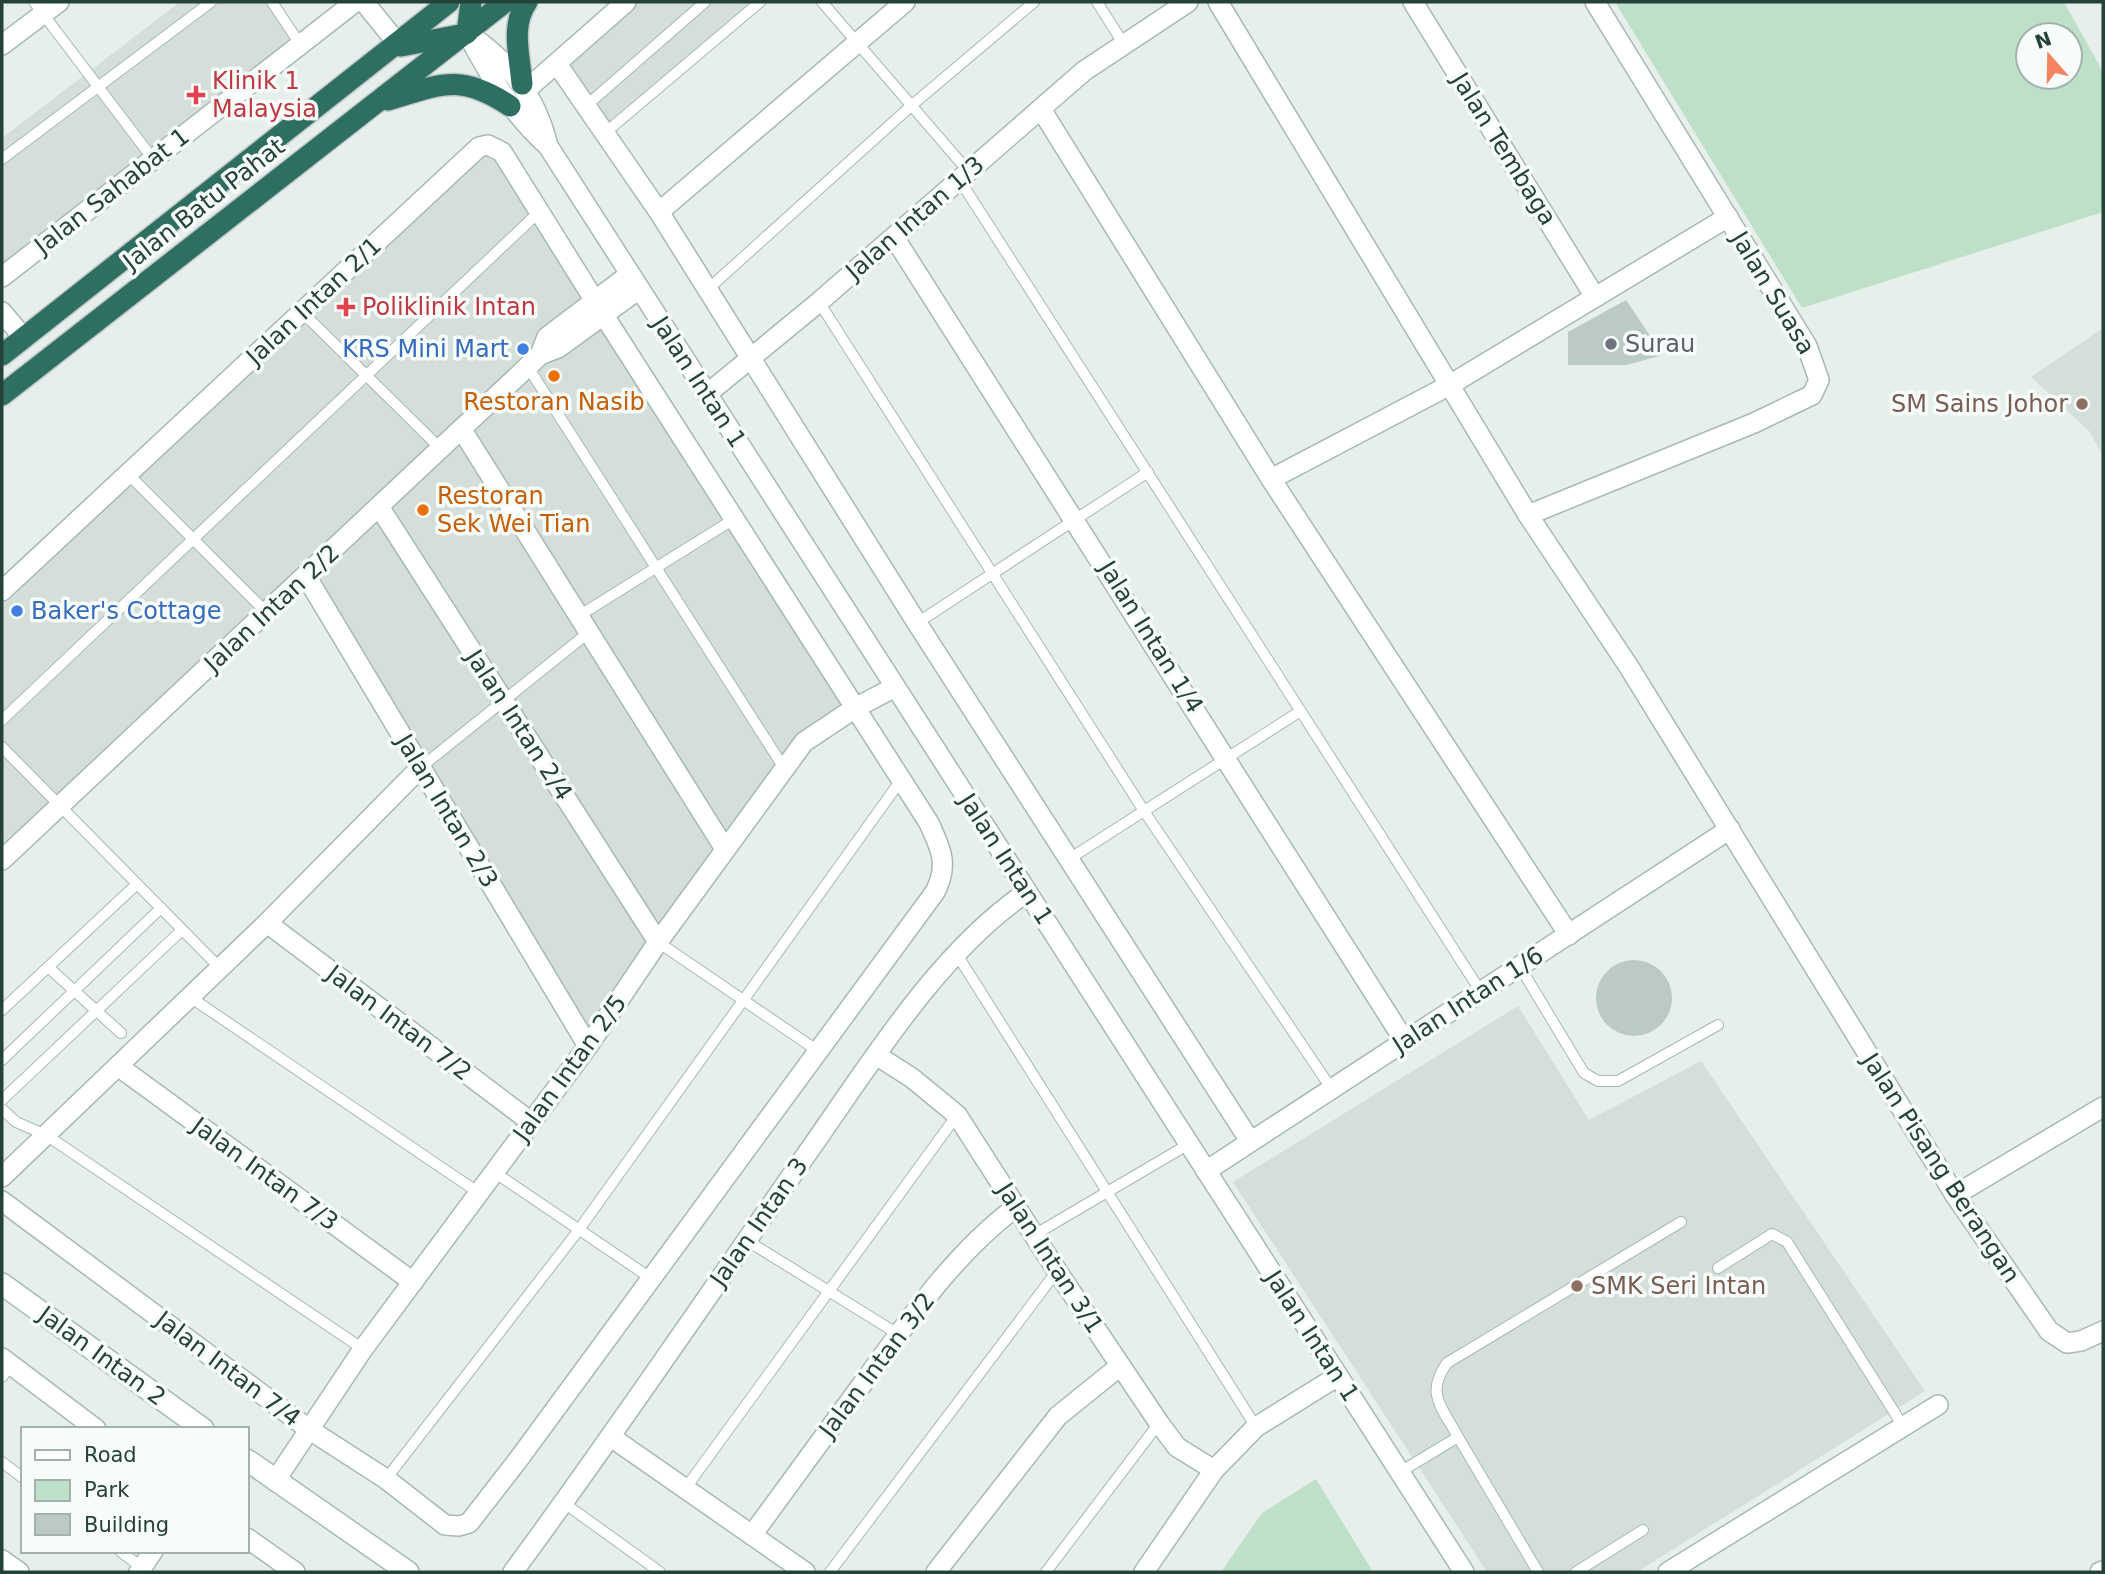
<svg xmlns="http://www.w3.org/2000/svg" width="2105" height="1574" viewBox="0 0 2105 1574" font-family="'DejaVu Sans',sans-serif">
	<rect width="100%" height="100%" fill="#e6efeb"/>
	<g fill="#d4dfda">
		<polygon points="180,2 278,2 301,36 2,267 2,138"/>
		<polygon points="638,2 766,2 613,132 567,65"/>
		<polygon points="478,139 502,141 865,711 809,748 659,953 589,1058 306,588 2,869 2,582"/>
		<polygon points="2103,328 2103,456 2089,431 2031,377"/>
		<polygon points="1518,1006 1589,1120 1701,1061 1925,1391 1637,1572 1487,1572 1233,1182"/>
	</g>
	<g fill="#bfe0c8" fill-rule="evenodd">
		<path d="M 1615,2 L 2064,2 L 2103,72 L 2103,212 L 1802,308 ZM 2028,35 L 2070,35 L 2070,77 L 2028,77 Z"/>
		<polygon points="1316,1479 1373,1572 1221,1572 1262,1513"/>
	</g>
	<g fill="#bbcac4">
		<polygon points="1626,300 1663,355 1626,365 1568,365 1568,332"/>
		<circle cx="1634" cy="998" r="38"/>
	</g>
	<g fill="none" stroke-linecap="round" stroke-linejoin="round">
		<g stroke="#a8b8b2" stroke-width="12">
			<g id="lane">
				<polyline points="34,2 153,159"/>
				<polyline points="272,2 300,44"/>
				<polyline points="822,2 968,171"/>
				<polyline points="1097,2 1123,43"/>
				<polyline points="586,106 705,2"/>
				<polyline points="605,133 760,2"/>
				<polyline points="2,159 211,2"/>
				<polyline points="959,179 1481,992"/>
				<polyline points="707,290 911,106 1034,2"/>
				<polyline points="819,302 1144,811 1331,1088"/>
				<polyline points="302,312 441,449"/>
				<polyline points="528,367 784,768"/>
				<polyline points="128,474 266,612"/>
				<polyline points="577,617 734,519"/>
				<polyline points="917,623 1148,472"/>
				<polyline points="2,720 539,212"/>
				<polyline points="2,747 220,968"/>
				<polyline points="420,768 588,633"/>
				<polyline points="1069,859 1299,712"/>
				<polyline points="658,942 818,1051"/>
				<polyline points="956,953 1256,1427"/>
				<polyline points="48,967 121,1033"/>
				<polyline points="1520,967 1584,1073 1598,1081 1618,1081 1718,1025"/>
				<polyline points="190,997 479,1193"/>
				<polyline points="2,1010 137,884"/>
				<polyline points="2,1060 161,908"/>
				<polyline points="2,1100 182,930"/>
				<polyline points="2,1109 16,1122 46,1135 363,1349"/>
				<polyline points="494,1172 652,1279"/>
				<polyline points="1034,1235 1189,1144"/>
				<polyline points="746,1240 898,1334"/>
				<polyline points="1718,1268 1772,1234 1787,1242 1903,1426"/>
				<polyline points="2,1377 11,1365"/>
				<path d="M 1458,1437 C 1442,1407 1425,1394 1447,1363 L 1681,1222"/>
				<polyline points="2,1462 23,1478"/>
				<polyline points="1400,1472 1458,1437 1538,1572"/>
				<polyline points="386,1479 578,1231 901,780"/>
				<polyline points="685,1489 957,1115"/>
				<polyline points="564,1503 660,1572"/>
				<polyline points="120,1551 145,1570"/>
				<polyline points="830,1572 1057,1271"/>
				<polyline points="1046,1572 1159,1423"/>
				<polyline points="1576,1572 1643,1530"/>
			</g>
		</g>
		<g stroke="#a8b8b2" stroke-width="22">
			<g id="street">
				<polyline points="364,2 398,44"/>
				<polyline points="1218,2 1528,515 1629,667 1955,1195 2049,1331 2067,1343 2081,1341 2103,1331"/>
				<polyline points="1413,2 1595,297"/>
				<path d="M 467,33 C 489,75 513,115 548,146 L 1464,1572"/>
				<path d="M 468,34 C 510,62 536,97 548,146"/>
				<polyline points="2,45 59,2"/>
				<polyline points="557,64 659,212 917,623 1250,1141"/>
				<polyline points="526,90 626,2"/>
				<polyline points="1041,109 1271,479 1569,935"/>
				<polyline points="659,212 905,2"/>
				<polyline points="894,237 1404,1040"/>
				<polyline points="2,277 355,2"/>
				<polyline points="2,312 23,337"/>
				<polyline points="540,355 558,348 639,289"/>
				<polyline points="707,394 819,302 1084,71 1188,2"/>
				<polyline points="462,430 725,849"/>
				<polyline points="1271,479 1448,386 1728,217"/>
				<polyline points="380,508 658,942"/>
				<polyline points="1528,515 1754,423 1812,395 1819,380 1807,346 1595,2"/>
				<polyline points="306,576 588,1046"/>
				<polyline points="2,591 479,147 488,145 502,152 595,301"/>
				<polyline points="2,860 540,355 547,337 630,274"/>
				<polyline points="267,923 531,1122"/>
				<polyline points="876,1055 912,1078 957,1115 1057,1271 1159,1423 1177,1447 1214,1470"/>
				<polyline points="118,1066 413,1282"/>
				<polyline points="1206,1171 1730,829"/>
				<polyline points="2,1177 267,923 420,768"/>
				<polyline points="1955,1195 2103,1107"/>
				<path d="M 2,1201 L 310,1430 L 386,1479 L 445,1525 L 459,1526 L 469,1523 L 518,1460 L 935,892 C 949,865 941,849 929,823 L 603,314"/>
				<polyline points="2,1358 96,1429"/>
				<polyline points="611,1437 805,1572"/>
				<polyline points="275,1481 363,1349 588,1046 658,942 804,742 855,708 895,687"/>
				<path d="M 752,1535 C 791,1482 830,1428 869,1375 C 913,1314 956,1252 1016,1207"/>
				<polyline points="247,1538 295,1572"/>
				<polyline points="2,1560 19,1572"/>
				<polyline points="139,1572 153,1551"/>
				<path d="M 513,1572 C 614,1435 709,1294 806,1155 C 869,1066 937,953 1027,892"/>
				<polyline points="936,1572 1058,1416 1120,1366"/>
				<polyline points="1144,1572 1214,1470 1256,1427 1338,1376"/>
				<polyline points="1668,1572 1938,1405"/>
				<polyline points="2100,1572 2103,1571"/>
			</g>
		</g>
		<g stroke="#a4bbb3" stroke-width="24">
			<g id="secondary">
				<polyline points="2,1284 203,1429"/>
				<polyline points="247,1460 408,1572"/>
			</g>
		</g>
		<g stroke="#c2cac8" stroke-width="24">
			<g id="highway">
				<polyline points="467,33 471,2"/>
				<polyline points="401,46 465,34"/>
				<path d="M 522,84 C 520,56 510,26 527,2"/>
				<path d="M 388,100 C 441,84 460,73 510,106"/>
				<polyline points="2,355 449,2"/>
				<polyline points="2,395 505,2"/>
			</g>
		</g>
		<use href="#lane" stroke="#fff" stroke-width="10"/>
		<use href="#street" stroke="#fff" stroke-width="19"/>
		<use href="#secondary" stroke="#fff" stroke-width="21"/>
		<use href="#highway" stroke="#2f6f62" stroke-width="21"/>
	</g>
	<g fill="#e0444e" stroke="#f7fbf9" stroke-width="2.5">
		<path d="M192.5 84.5h7v7h7v7h-7v7h-7v-7h-7v-7h7z"/>
		<path d="M342.5 296.5h7v7h7v7h-7v7h-7v-7h-7v-7h7z"/>
	</g>
	<circle fill="#6b7280" stroke="#f7fbf9" stroke-width="2.5" cx="1611" cy="344" r="7"/>
	<g fill="#3f7fe0" stroke="#f7fbf9" stroke-width="2.5">
		<circle cx="523" cy="349" r="7"/>
		<circle cx="17" cy="611" r="7"/>
	</g>
	<g fill="#e8710a" stroke="#f7fbf9" stroke-width="2.5">
		<circle cx="554" cy="376" r="7"/>
		<circle cx="423" cy="510" r="7"/>
	</g>
	<g fill="#8d6e63" stroke="#f7fbf9" stroke-width="2.5">
		<circle cx="2082" cy="404" r="7"/>
		<circle cx="1577" cy="1286" r="7"/>
	</g>
	<g text-anchor="middle" stroke-width="7" stroke-linejoin="round" paint-order="stroke">
		<g font-size="24" fill="#be3a42" stroke="#f7fbf9" text-anchor="start">
			<text x="212" y="89">Klinik 1<tspan x="212" dy="28">Malaysia</tspan></text>
			<text x="362" y="315">Poliklinik Intan</text>
		</g>
		<g font-size="24" fill="#24423a" stroke="#f7fbf9">
			<text transform="translate(1504 149) rotate(58)" y="8">Jalan Tembaga</text>
			<text transform="translate(112 191) rotate(-38)" y="8">Jalan Sahabat 1</text>
			<text transform="translate(204 204) rotate(-38)" y="8">Jalan Batu Pahat</text>
			<text transform="translate(915 218) rotate(-41)" y="8">Jalan Intan 1/3</text>
			<text transform="translate(1773 293) rotate(59)" y="8">Jalan Suasa</text>
			<text transform="translate(314 301) rotate(-43)" y="8">Jalan Intan 2/1</text>
			<text transform="translate(699 382) rotate(57)" y="8">Jalan Intan 1</text>
			<text transform="translate(272 608) rotate(-43)" y="8">Jalan Intan 2/2</text>
			<text transform="translate(1151 637) rotate(58)" y="8">Jalan Intan 1/4</text>
			<text transform="translate(519 725) rotate(57)" y="8">Jalan Intan 2/4</text>
			<text transform="translate(447 811) rotate(59)" y="8">Jalan Intan 2/3</text>
			<text transform="translate(1006 859) rotate(57)" y="8">Jalan Intan 1</text>
			<text transform="translate(1468 1000) rotate(-33)" y="8">Jalan Intan 1/6</text>
			<text transform="translate(399 1023) rotate(37)" y="8">Jalan Intan 7/2</text>
			<text transform="translate(570 1068) rotate(-54)" y="8">Jalan Intan 2/5</text>
			<text transform="translate(1941 1168) rotate(57)" y="8">Jalan Pisang Berangan</text>
			<text transform="translate(265 1174) rotate(36)" y="8">Jalan Intan 7/3</text>
			<text transform="translate(759 1222) rotate(-55)" y="8">Jalan Intan 3</text>
			<text transform="translate(1050 1258) rotate(57)" y="8">Jalan Intan 3/1</text>
			<text transform="translate(1312 1336) rotate(57)" y="8">Jalan Intan 1</text>
			<text transform="translate(102 1356) rotate(36)" y="8">Jalan Intan 2</text>
			<text transform="translate(877 1365) rotate(-53)" y="8">Jalan Intan 3/2</text>
			<text transform="translate(228 1369) rotate(37)" y="8">Jalan Intan 7/4</text>
		</g>
		<g font-size="24" fill="#5b616d" stroke="#f7fbf9" text-anchor="start">
			<text x="1625" y="352">Surau</text>
		</g>
		<g font-size="24" fill="#366cbe" stroke="#f7fbf9" text-anchor="end">
			<text x="509" y="357">KRS Mini Mart</text>
			<text x="31" y="619" text-anchor="start">Baker's Cottage</text>
		</g>
		<g font-size="24" fill="#c56008" stroke="#f7fbf9">
			<text x="554" y="410">Restoran Nasib</text>
			<text x="437" y="504" text-anchor="start">Restoran<tspan x="437" dy="28">Sek Wei Tian</tspan></text>
		</g>
		<g font-size="24" fill="#785e54" stroke="#f7fbf9" text-anchor="end">
			<text x="2068" y="412">SM Sains Johor</text>
			<text x="1591" y="1294" text-anchor="start">SMK Seri Intan</text>
		</g>
	</g>
	<rect width="2105" height="1574" fill="none" stroke="#24423a" stroke-width="7"/>
	<rect x="21" y="1427" width="228" height="126" fill="#f7fbf9" stroke="#a3b1ad" stroke-width="2"/>
	<rect x="35" y="1450" width="35" height="10" fill="#ffffff" stroke="#a3b1ad" stroke-width="2"/>
	<text x="84" y="1462" font-size="21" fill="#24423a">Road</text>
	<rect x="35" y="1480" width="35" height="21" fill="#bfe0c8" stroke="#a3b1ad" stroke-width="2"/>
	<text x="84" y="1497" font-size="21" fill="#24423a">Park</text>
	<rect x="35" y="1514" width="35" height="21" fill="#bbcac4" stroke="#a3b1ad" stroke-width="2"/>
	<text x="84" y="1532" font-size="21" fill="#24423a">Building</text>
	<g transform="translate(2049 56) rotate(340)"><circle r="33" fill="#f7fbf9" stroke="#a3b1ad" stroke-width="2"/>
	<path d="M0-5L12 26L0 18L-12 26Z" fill="#f4845f"/>
	<text y="-10" font-size="19" font-weight="bold" text-anchor="middle" fill="#24423a">N</text>
	</g>
</svg>
